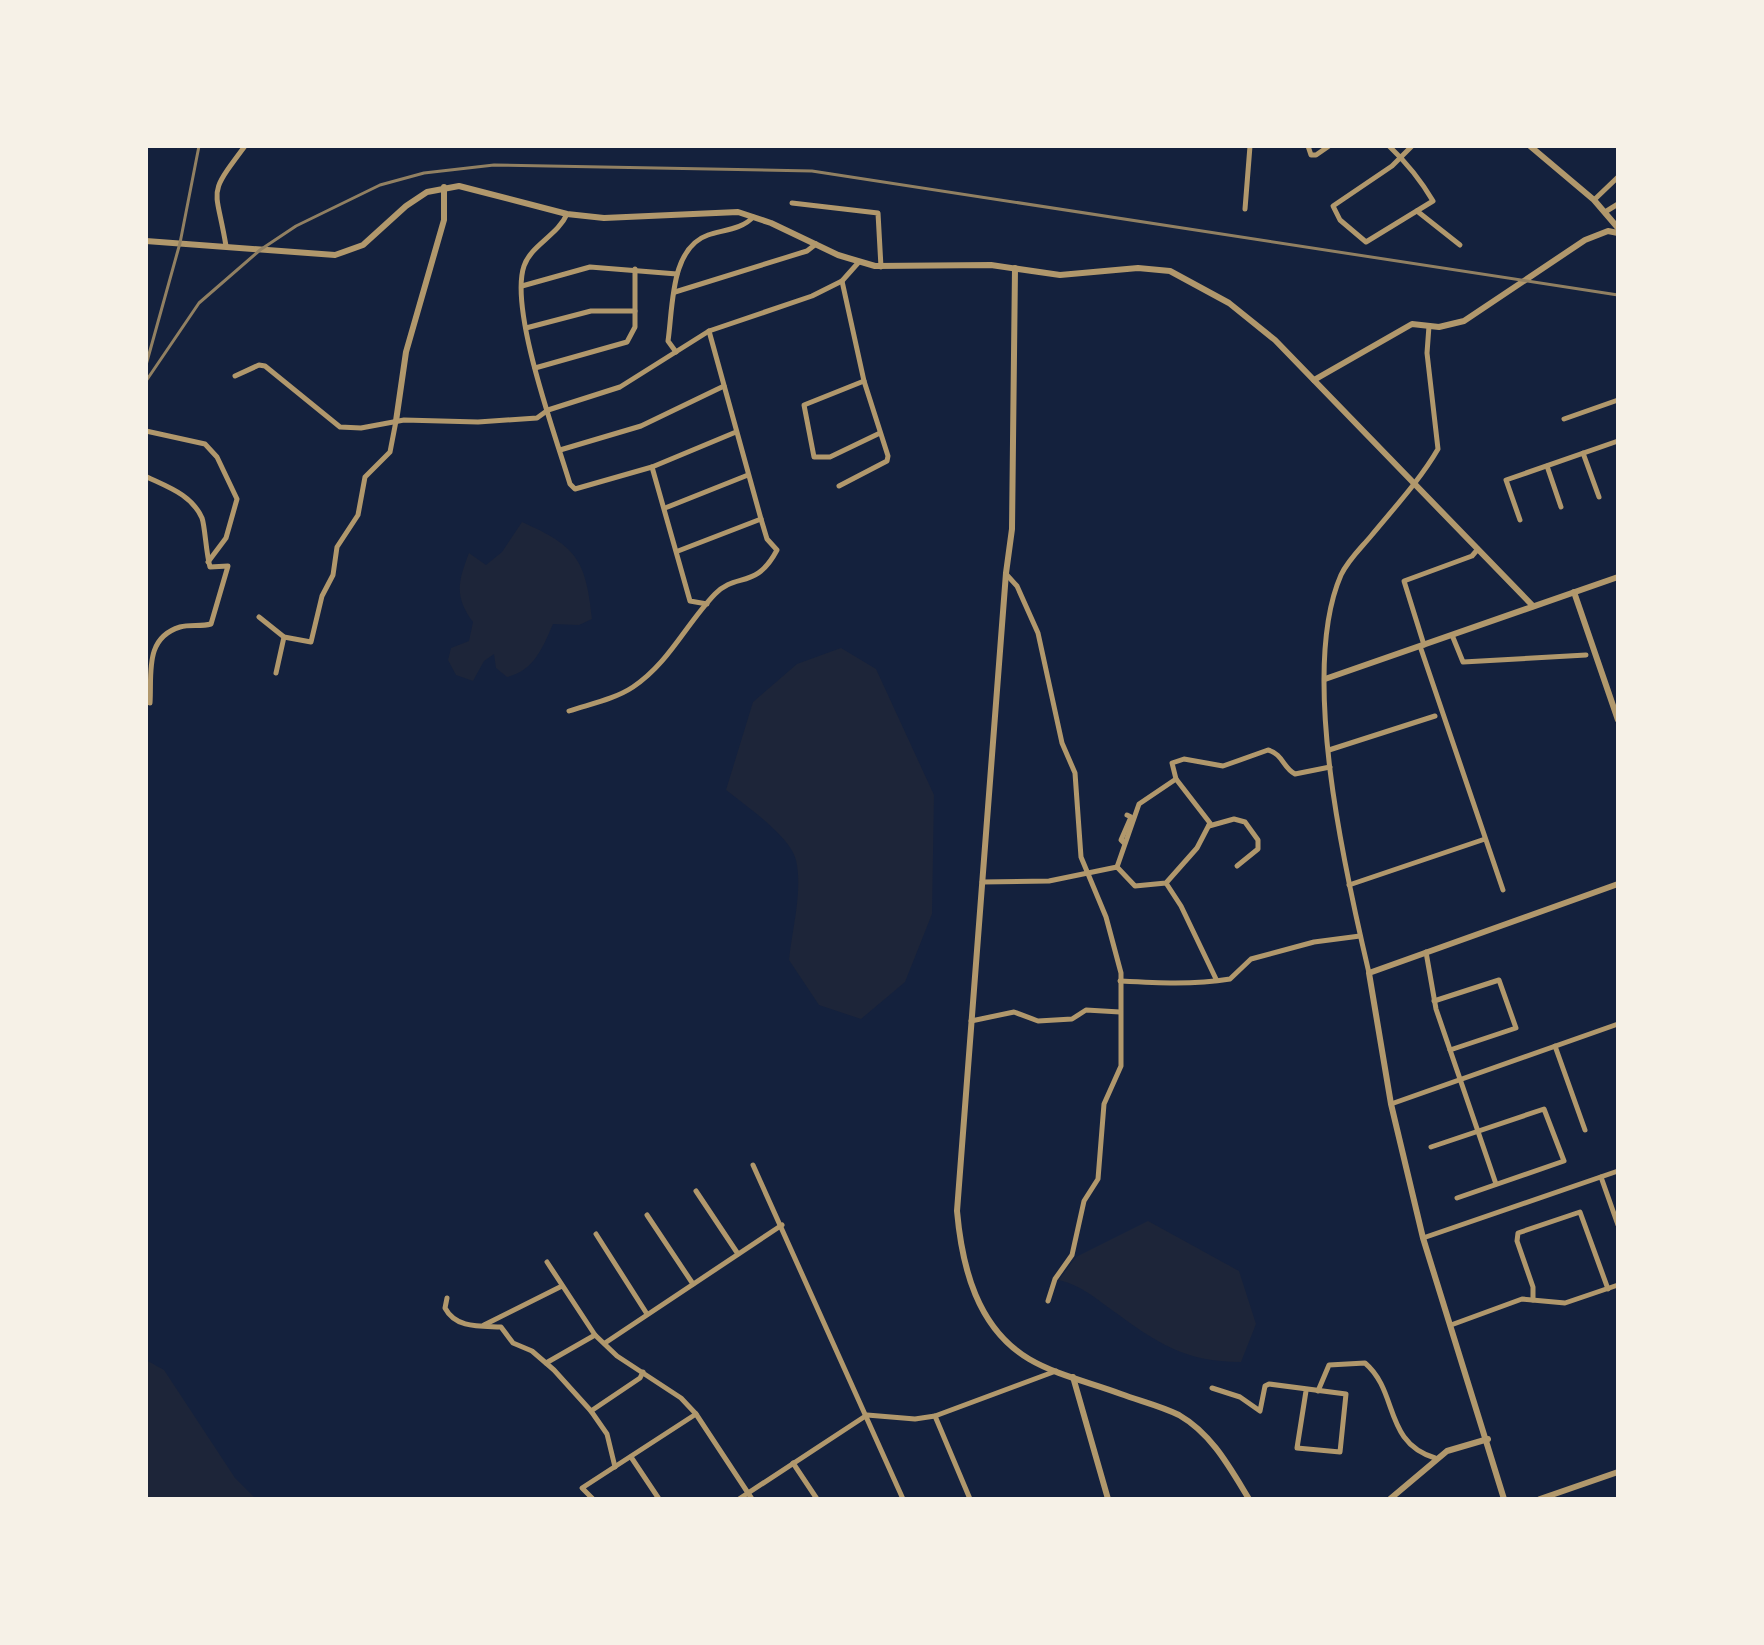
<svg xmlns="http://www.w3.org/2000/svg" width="1764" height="1645" viewBox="0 0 1764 1645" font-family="'Archivo Narrow',sans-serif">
	<rect width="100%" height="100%" fill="#14213d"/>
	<g fill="#1d2539">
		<path d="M 522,522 C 576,546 586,559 592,619 L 579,625 L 553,624 C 543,647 534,671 507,677 L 496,668 L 494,654 L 484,661 L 473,681 L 456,675 L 448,660 L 451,648 L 469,641 L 473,622 C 454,596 458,582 469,553 L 486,565 L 502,552 Z"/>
		<path d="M 841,648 L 876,669 L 934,795 L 932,914 L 905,982 L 861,1019 L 819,1005 L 789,960 C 792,929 803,891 796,860 C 790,836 745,805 726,790 L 753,702 L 797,664 Z"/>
		<path d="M 1148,1221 L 1239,1271 L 1256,1324 L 1241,1362 C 1184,1362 1156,1342 1112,1310 C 1094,1297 1080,1285 1059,1280 L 1076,1257 Z"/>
		<polygon points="146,1360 164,1370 235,1478 256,1499 146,1499"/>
	</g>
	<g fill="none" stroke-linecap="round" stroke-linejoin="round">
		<g stroke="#b1986c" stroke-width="5">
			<polyline points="1308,146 1311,155 1316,155 1329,146"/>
			<path d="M 1389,146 C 1407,163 1420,179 1433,201 L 1366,242 L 1340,220 L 1333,206 L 1392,166 L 1412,146"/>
			<polyline points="1594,200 1618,177"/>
			<polyline points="792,203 878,213 881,267"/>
			<polyline points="1245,209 1250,146"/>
			<polyline points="1417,211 1460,245"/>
			<polyline points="1605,212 1618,204"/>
			<path d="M 567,214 C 558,235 531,245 524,266 C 509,310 556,437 570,484 L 575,489 L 652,467 L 736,432"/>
			<path d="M 226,246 C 216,185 206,198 245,146"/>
			<polyline points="522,286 590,267 677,274"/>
			<polyline points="675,292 807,251 816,244"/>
			<polyline points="526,328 591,311 635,311"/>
			<path d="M 676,352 L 668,341 C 673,308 670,248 708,235 C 723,230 743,229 753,217"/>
			<polyline points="535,368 627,342 635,327 635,269"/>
			<polyline points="235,376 259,365 265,366 340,427 361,428 404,420 478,422 537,418 548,410 620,387 709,331 812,296 842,281 858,263"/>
			<polyline points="864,381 804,405 814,457 830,457 880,433"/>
			<polyline points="1564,419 1618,400"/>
			<polyline points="146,431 205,444 217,457 237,499 226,538 208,562"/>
			<polyline points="560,450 641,426 724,386"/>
			<polyline points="1583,453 1599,497"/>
			<polyline points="1547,466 1561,507"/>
			<polyline points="652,467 690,601 707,604"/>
			<path d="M 147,477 C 168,487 192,495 202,518 C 205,526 206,553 210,567 L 228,566 L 211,624 C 201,627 190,624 180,627 C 144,638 152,674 150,703"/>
			<polyline points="839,486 887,461 888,456 864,381 842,281"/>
			<polyline points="665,508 748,475"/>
			<polyline points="1520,520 1506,480 1618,441"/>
			<polyline points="678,551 761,519"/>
			<polyline points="1006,574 1017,586 1038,633 1062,743 1075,773 1081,857 1106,917 1121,973 1121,1066 1104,1104 1098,1179 1084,1201 1072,1255 1055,1279 1048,1301"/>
			<polyline points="259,617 284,637 311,642 322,596 333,575 337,547 358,515 365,477 390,452 396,421"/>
			<polyline points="1452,635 1463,662 1586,655"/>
			<polyline points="1424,645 1404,581 1472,556 1478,549"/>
			<polyline points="1420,646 1503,890"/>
			<polyline points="276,673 284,637"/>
			<path d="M 569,711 C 590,704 615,699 633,687 C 669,663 686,624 715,594 C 736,572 756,590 777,550 L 767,539 L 761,519 L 709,331"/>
			<polyline points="1329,750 1435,716"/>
			<polyline points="1209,826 1234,819 1245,822 1258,840 1258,849 1237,866"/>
			<polyline points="1124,843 1121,840 1131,817 1127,815"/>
			<polyline points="1117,867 1139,804 1176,779"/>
			<path d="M 982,882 L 1049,881 L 1117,867 L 1135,886 L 1166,883 L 1197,848 L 1210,823 L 1176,779 L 1172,763 L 1184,759 L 1223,766 L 1268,750 C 1283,754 1283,768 1295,774 L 1330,767"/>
			<polyline points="1166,883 1181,906 1216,979"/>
			<polyline points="1349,885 1485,839"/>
			<polyline points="1426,952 1436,1009 1496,1184"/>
			<path d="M 1369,973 C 1345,871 1299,671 1341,575 C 1348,560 1361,548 1371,536 C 1394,508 1420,480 1438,449 L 1427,353 L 1429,326"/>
			<path d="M 1120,981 C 1157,983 1193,985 1230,979 L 1251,959 L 1314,942 L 1360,936"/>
			<polyline points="1434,1001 1499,980 1516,1028 1450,1050"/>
			<polyline points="971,1021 1014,1012 1038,1021 1072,1019 1086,1010 1120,1012"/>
			<polyline points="1555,1046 1585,1130"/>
			<polyline points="1391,1104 1618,1024"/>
			<polyline points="1431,1147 1544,1109 1564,1161 1457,1198"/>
			<polyline points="753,1165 903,1499"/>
			<polyline points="1601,1177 1618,1225"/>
			<polyline points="696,1191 738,1254"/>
			<polyline points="647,1215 693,1284"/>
			<polyline points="596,1234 647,1314"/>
			<polyline points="1423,1238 1618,1171"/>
			<polyline points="547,1262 595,1335 617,1356 681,1398 696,1414 752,1499"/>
			<path d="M 447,1298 L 445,1308 C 456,1329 481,1326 501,1327 L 513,1343 L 532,1351 L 554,1370 L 591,1411 L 607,1434 L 615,1467"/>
			<polyline points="1533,1300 1533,1287 1517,1241 1518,1233 1580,1212 1608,1289"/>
			<polyline points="484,1325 562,1286"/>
			<polyline points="1451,1325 1522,1299 1565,1303 1618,1285"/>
			<polyline points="605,1343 782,1225"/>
			<polyline points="546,1363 595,1335"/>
			<polyline points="1212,1388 1240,1397 1260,1411 1265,1386 1269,1384 1346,1394 1340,1452 1297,1448 1306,1391"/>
			<path d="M 1318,1391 L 1329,1365 L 1365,1363 C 1399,1392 1383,1442 1435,1458"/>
			<polyline points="591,1411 640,1378 643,1372"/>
			<polyline points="935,1416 970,1499"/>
			<polyline points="631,1457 659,1499"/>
			<polyline points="793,1463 817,1499"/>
			<polyline points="593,1499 582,1488 696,1414"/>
			<polyline points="739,1499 867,1415 915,1419 935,1416 1056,1371"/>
		</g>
		<g stroke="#b1986c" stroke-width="6">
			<polyline points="1530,146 1594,200 1618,228"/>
			<polyline points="146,241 335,255 363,245 406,206 427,192 459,186 567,214 604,218 738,212 771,223 838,255 875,266 991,265 1060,275 1138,268 1170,271 1229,303 1275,340 1533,606"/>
			<path d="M 1015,268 L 1012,529 L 1006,573 L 957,1211 C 962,1267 977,1328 1029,1359 C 1056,1375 1092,1383 1121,1394 C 1140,1401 1161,1406 1179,1415 C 1212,1434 1230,1468 1249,1499"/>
			<polyline points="1314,380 1412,324 1439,327 1464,321 1585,240 1608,231 1618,233"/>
			<polyline points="396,421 406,352 444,220 444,187"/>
			<polyline points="1574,592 1618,720"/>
			<polyline points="1325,679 1618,577"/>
			<polyline points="1073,1377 1108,1499"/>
			<polyline points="1390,1499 1447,1451 1488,1439"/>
			<polyline points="1504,1499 1423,1238 1391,1104 1369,973 1618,884"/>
			<polyline points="1540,1499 1618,1472"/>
		</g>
		<g stroke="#918062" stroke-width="3">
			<polyline points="146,365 180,243 199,146"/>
			<polyline points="146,381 199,303 260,250 296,226 380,185 424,173 494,165 812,171 1618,295"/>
		</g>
	</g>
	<rect width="1764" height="1645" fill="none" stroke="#f6f1e7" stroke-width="296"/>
</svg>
